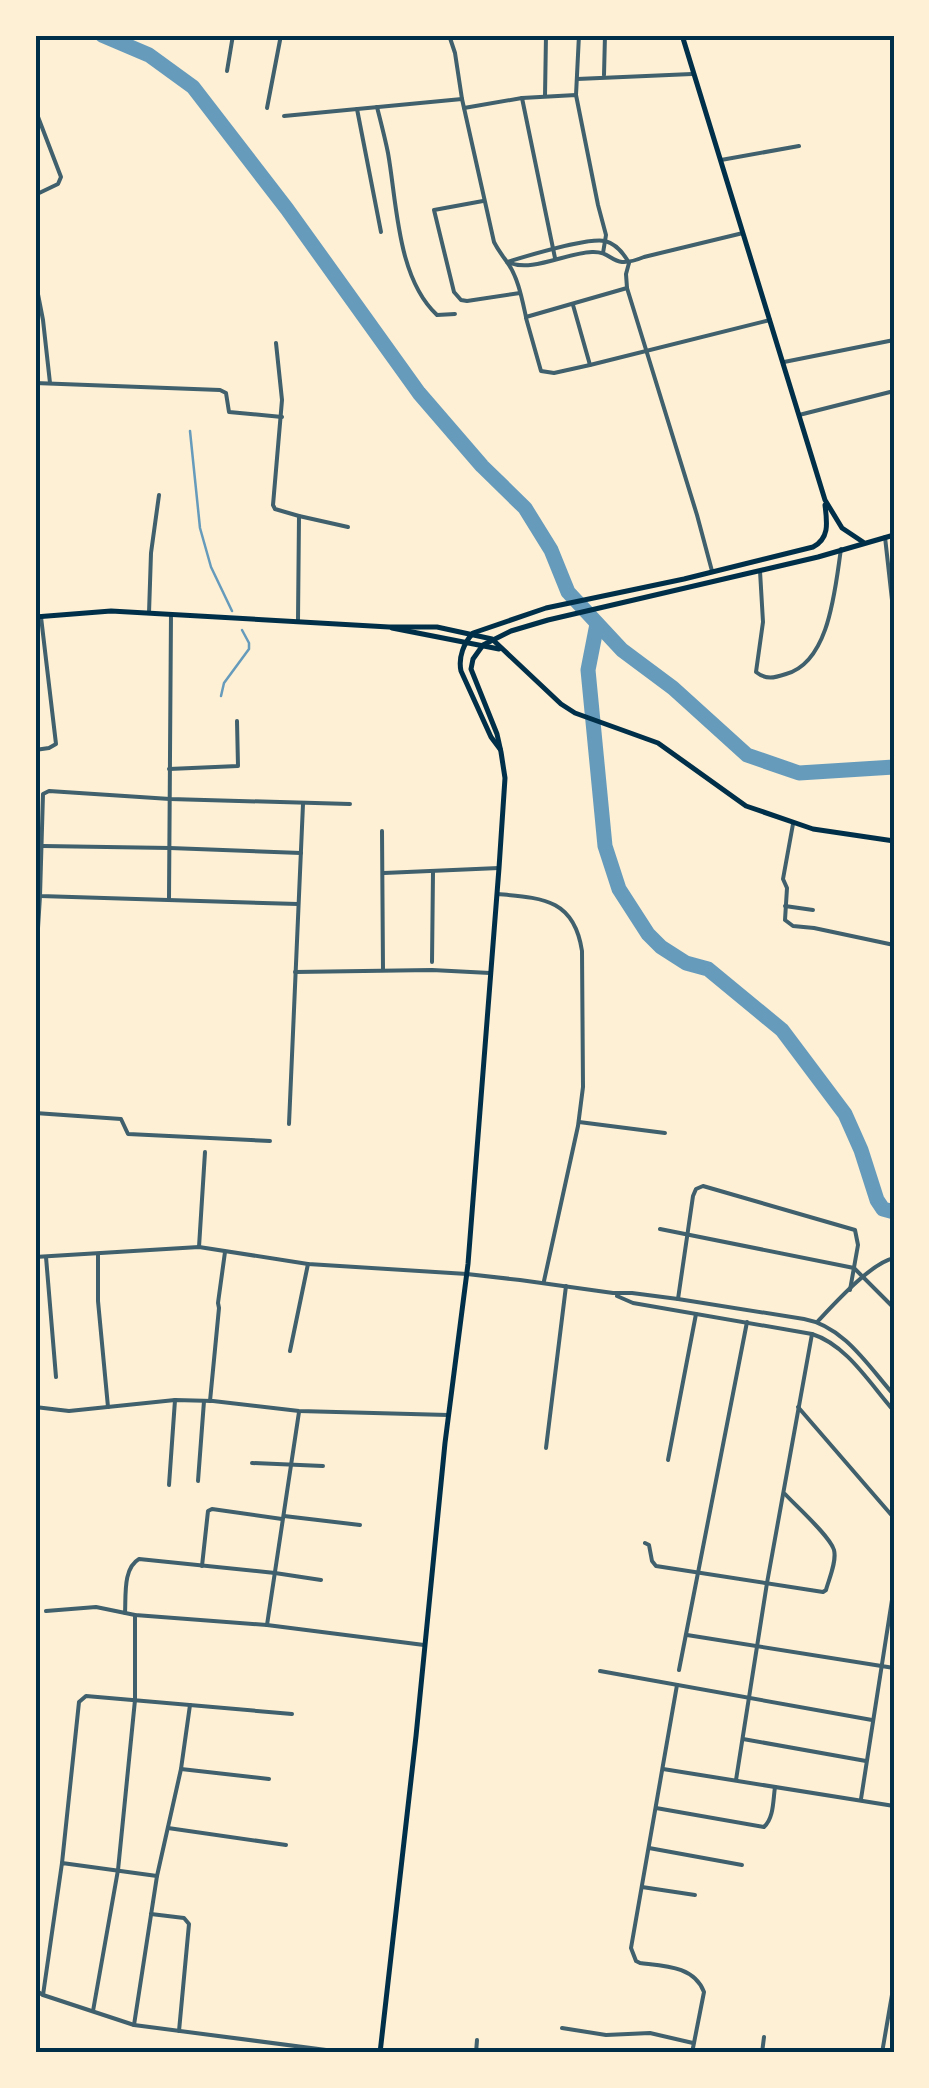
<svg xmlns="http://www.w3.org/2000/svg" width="929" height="2088" viewBox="0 0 929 2088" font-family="Inter,sans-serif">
	<rect width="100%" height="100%" fill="#fdf0d5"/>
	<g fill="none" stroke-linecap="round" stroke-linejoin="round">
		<g stroke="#669bbc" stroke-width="2.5">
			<polyline points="190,431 200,528 211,567 232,611"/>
			<polyline points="221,696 224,683 249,649 249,643 242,630"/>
		</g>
		<g stroke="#669bbc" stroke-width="15">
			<polyline points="102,35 149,55 193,87 287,209 419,393 482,466 525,508 551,550 568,592 622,650 673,688 747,755 799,773 894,767"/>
			<polyline points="597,624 588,670 605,846 619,889 648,934 661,947 686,963 708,969 782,1030 845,1114 861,1150 877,1200 883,1209 894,1212"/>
		</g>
		<g stroke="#3f606c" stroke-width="4">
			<polyline points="227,71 233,35"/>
			<polyline points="604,75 605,35"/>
			<polyline points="577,79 692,74"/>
			<polyline points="576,95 579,35"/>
			<polyline points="545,96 546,35"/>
			<polyline points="522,98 555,258"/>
			<path d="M 377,107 C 381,123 385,138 388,153 C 397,203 397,278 437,315 L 455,314"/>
			<polyline points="267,108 281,35"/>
			<polyline points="464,108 522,98 576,95 598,205 606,235 603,253"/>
			<polyline points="35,109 61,177 58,184 35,195"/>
			<polyline points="357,109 381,232"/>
			<polyline points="284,116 462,99"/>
			<polyline points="721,160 799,146"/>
			<polyline points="483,201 434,210 454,292 461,300 467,301 520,293"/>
			<polyline points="35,279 43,320 50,383"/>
			<polyline points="627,288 697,515 712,571"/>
			<polyline points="573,305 590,365"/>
			<polyline points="276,343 282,400 273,505 275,509 299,516 298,620"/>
			<polyline points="784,362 894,340"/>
			<polyline points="35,383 220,390 226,393 229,412 282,417"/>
			<polyline points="799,415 894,391"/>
			<polyline points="299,516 348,527"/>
			<polyline points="885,537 894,618"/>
			<path d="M 760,571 L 763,622 L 756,672 C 766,680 774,678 786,674 C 830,662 835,588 841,549"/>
			<polyline points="149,613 151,553 159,495"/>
			<polyline points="35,750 49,748 56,744 41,617"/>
			<polyline points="169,769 238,766 237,721"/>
			<polyline points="793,824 783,879 787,888 785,920 793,926 814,928 894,945"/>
			<polyline points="382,831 383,970"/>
			<polyline points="43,846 170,848 301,853"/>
			<polyline points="384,873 499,868"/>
			<path d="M 497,894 C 541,898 574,898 582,951 L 583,1087 L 578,1126 L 544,1281"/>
			<polyline points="169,899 171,614"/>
			<polyline points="298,904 40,896 43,794 49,791 170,799 350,804"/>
			<polyline points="785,906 813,910"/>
			<polyline points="432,962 433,872"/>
			<polyline points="295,972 432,970 490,973"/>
			<polyline points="35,976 40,896"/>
			<polyline points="35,1113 121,1119 128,1134 270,1141"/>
			<polyline points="579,1122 665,1133"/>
			<polyline points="289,1124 303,804"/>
			<polyline points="660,1229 854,1268 894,1308"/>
			<polyline points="199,1247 205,1152"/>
			<polyline points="98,1254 98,1301 108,1407"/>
			<path d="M 35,1257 L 199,1247 L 308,1264 L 467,1274 L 520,1280 L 613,1293 L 632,1293 L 678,1299 L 804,1319 C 844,1326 869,1367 894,1395"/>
			<polyline points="46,1257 56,1377"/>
			<path d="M 617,1296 L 633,1303 L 812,1334 C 847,1345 870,1384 894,1411"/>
			<polyline points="678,1299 693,1196 696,1189 703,1186 855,1230 858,1245 850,1290"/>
			<path d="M 818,1321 C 835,1303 871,1263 894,1258"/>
			<polyline points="290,1351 308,1264"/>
			<polyline points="210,1401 219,1308 218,1303 225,1252"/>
			<polyline points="35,1407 69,1411 175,1400 213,1401 299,1411 448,1415"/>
			<polyline points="798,1407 894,1518"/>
			<polyline points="546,1448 566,1286"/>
			<polyline points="668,1460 696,1314"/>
			<polyline points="252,1463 323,1466"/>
			<polyline points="198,1481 204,1401"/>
			<polyline points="169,1485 175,1400"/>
			<polyline points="284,1516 360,1525"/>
			<path d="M 645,1543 L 649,1545 L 652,1561 L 656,1566 L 823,1592 L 826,1590 C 829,1579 837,1561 834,1550 C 830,1536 795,1505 785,1494"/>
			<polyline points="202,1566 208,1511 212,1509 282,1519"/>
			<polyline points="46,1611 96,1607 135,1615 267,1625 424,1645"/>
			<path d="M 125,1613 C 126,1595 123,1568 139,1559 L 275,1573 L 321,1580"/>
			<polyline points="267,1625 299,1412"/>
			<polyline points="687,1635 894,1668"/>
			<polyline points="679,1670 747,1322"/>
			<polyline points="600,1671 872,1720"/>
			<path d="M 677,1685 L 631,1948 L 636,1961 L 640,1963 C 664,1966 694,1966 704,1992 L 692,2053"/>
			<polyline points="743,1739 866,1761"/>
			<polyline points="181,1769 269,1779"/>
			<polyline points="663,1769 894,1806"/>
			<polyline points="736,1780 767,1583 812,1334"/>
			<polyline points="861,1799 894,1587"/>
			<path d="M 656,1808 L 764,1827 C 774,1818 773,1800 775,1787"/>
			<polyline points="168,1828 286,1845"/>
			<polyline points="649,1848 742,1865"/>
			<polyline points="62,1863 79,1702 86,1696 292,1714"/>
			<polyline points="642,1887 695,1895"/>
			<polyline points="151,1914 184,1918 189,1924 179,2031"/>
			<polyline points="35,1990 43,1995 134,2025 349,2053"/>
			<polyline points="43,1995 62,1863 157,1876"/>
			<polyline points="93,2011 118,1870 135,1700 135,1615"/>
			<polyline points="134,2025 157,1876 181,1769 190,1705"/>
			<polyline points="562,2028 606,2035 650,2033 693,2043"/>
			<polyline points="476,2053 477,2040"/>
			<polyline points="762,2053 764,2037"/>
			<polyline points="882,2053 894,1983"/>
		</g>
		<g stroke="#3f606c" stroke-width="4">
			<path d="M 449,35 L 455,53 L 462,99 L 494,242 C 498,250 502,255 507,262 C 518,277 522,299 526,317 L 627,288 L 626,274 L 629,263 C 624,254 617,244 605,241 C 587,237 527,256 507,262"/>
			<path d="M 507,262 C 532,273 565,253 592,252 C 615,251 610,271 644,257 L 743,233"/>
			<polyline points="526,318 541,371 554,373 590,365 770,320"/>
		</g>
		<g stroke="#003049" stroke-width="5">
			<polyline points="35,617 111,611 389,627 437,627 492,639 561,704 575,713 658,743 746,806 813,829 894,841"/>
			<polyline points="392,628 499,649"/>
		</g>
		<g stroke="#003049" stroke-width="5">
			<polyline points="682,35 825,500 842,528 863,542"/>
			<path d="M 500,749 L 491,737 L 461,671 C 458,657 464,643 473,633 L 546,608 L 684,579 L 813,547 C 830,538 827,522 825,505"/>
			<polyline points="380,2053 416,1736 445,1443 468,1264 499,868 505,778 501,752 497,734 471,669 473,659 483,645 511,631 548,620 818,557 894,535"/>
		</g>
	</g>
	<rect width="929" height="2088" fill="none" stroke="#fdf0d5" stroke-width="75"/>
	<rect x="38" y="38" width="854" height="2012" fill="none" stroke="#003049" stroke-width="4"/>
</svg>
